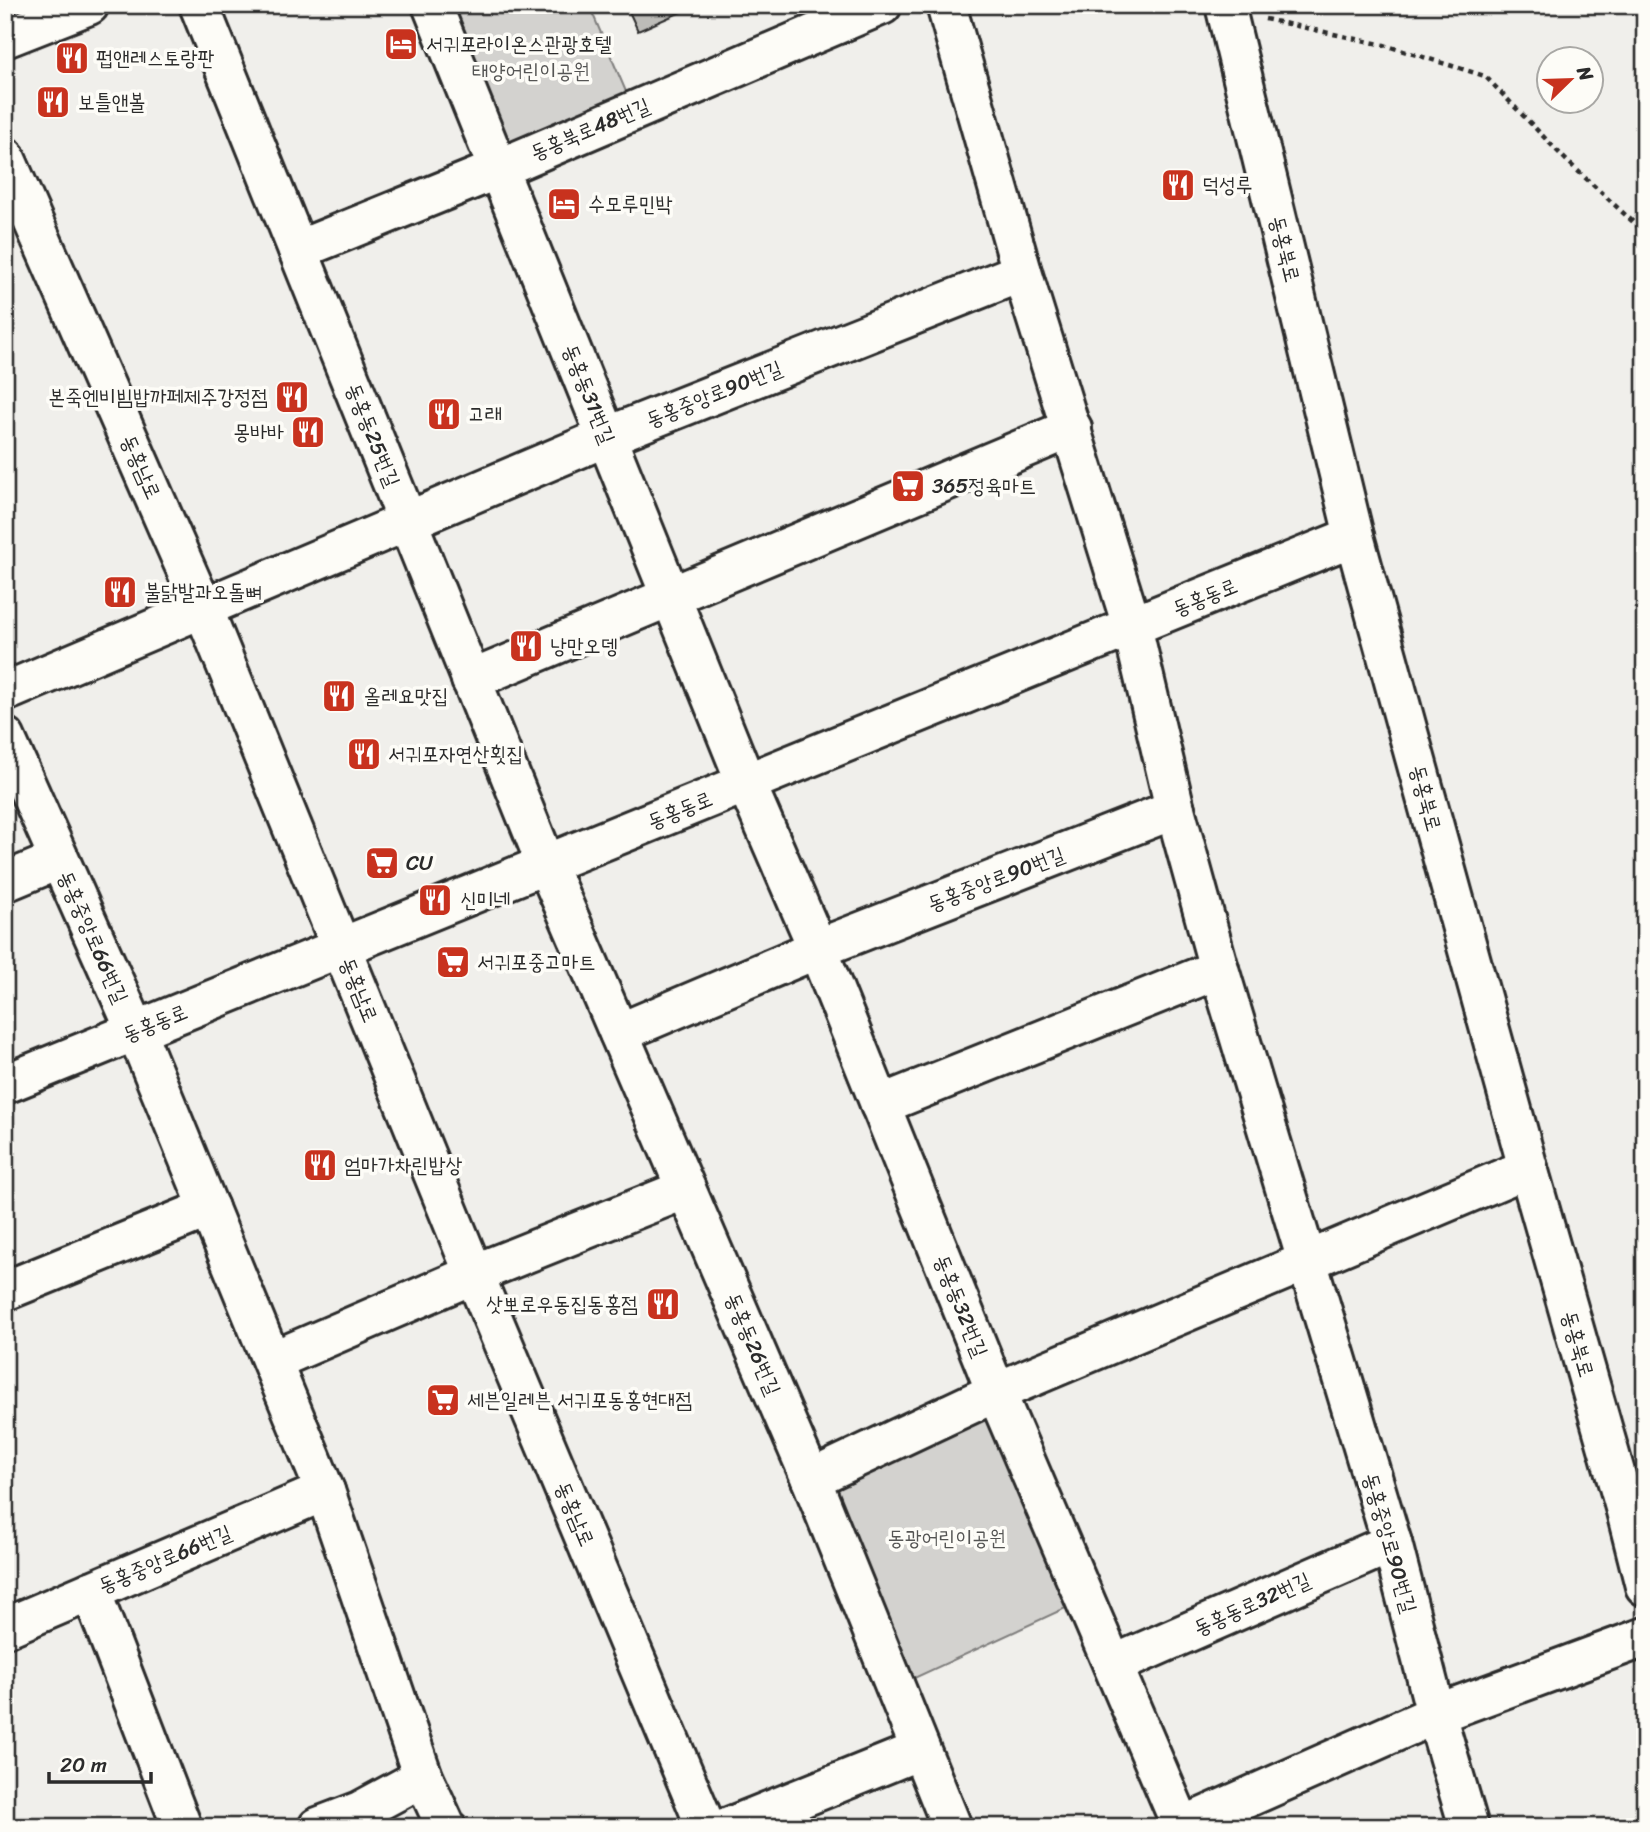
<svg xmlns="http://www.w3.org/2000/svg" width="1650" height="1832" viewBox="0 0 1650 1832" font-family="Sriracha,'Poor Story',sans-serif">
	<defs>
		<filter id="shadow"><feDropShadow dx="6" dy="-6" stdDeviation="2" flood-color="#0004"/></filter>
	</defs>
	<rect width="100%" height="100%" fill="#f0efeb"/>
	<filter id="ink" filterUnits="userSpaceOnUse"><feTurbulence type="fractalNoise" baseFrequency=".0143" numOctaves="2"/><feDisplacementMap in="SourceGraphic" scale="14" xChannelSelector="R" yChannelSelector="G"/><feConvolveMatrix kernelMatrix="1 2 1 2 8 2 1 2 1" color-interpolation-filters="sRGB"/></filter>
	<g filter="url(#ink)">
		<g fill="#d3d2cf" stroke="#7f7e7d" stroke-width="2">
			<polygon points="432,5 589,5 630,101 494,160"/>
			<polygon points="996,1392 1085,1599 895,1687 811,1479"/>
		</g>
		<polygon fill="#bdbcb8" stroke="#2b2b2b" stroke-width="2" filter="url(#shadow)" points="626,5 697,5 638,31"/>
		<g fill="none" stroke-linecap="round" stroke-linejoin="round">
			<g stroke="#2b2b2b" stroke-width="44">
				<g id="minor">
					<polyline points="199,5 546,864 811,1479 952,1827"/>
					<polyline points="432,5 746,783 812,935 996,1392 1182,1827"/>
					<polyline points="946,5 1022,272 1132,626 1175,809 1219,969 1392,1543 1436,1714 1469,1827"/>
					<polyline points="1225,5 1354,536 1528,1168 1626,1511 1645,1586"/>
					<polyline points="5,38 89,5"/>
					<polyline points="5,157 203,608 474,1274 701,1815 698,1827"/>
					<polyline points="298,250 498,169 882,5"/>
					<polyline points="471,680 1072,428"/>
					<polyline points="5,692 606,437 1022,272"/>
					<polyline points="5,737 136,1031 325,1491 423,1777 446,1827"/>
					<polyline points="5,882 58,860"/>
					<polyline points="619,1033 817,949 1175,809"/>
					<polyline points="5,1084 1354,536"/>
					<polyline points="880,1105 1219,969"/>
					<polyline points="5,1291 209,1208"/>
					<polyline points="272,1361 474,1274 686,1189"/>
					<polyline points="811,1479 996,1392 1528,1168"/>
					<polyline points="91,1591 182,1827"/>
					<polyline points="5,1628 325,1491"/>
					<polyline points="1113,1665 1392,1543"/>
					<polyline points="318,1827 360,1811 423,1777"/>
					<polyline points="729,1827 920,1750"/>
					<polyline points="1181,1827 1436,1714 1645,1637"/>
				</g>
			</g>
			<polyline stroke="#2b2b2b" stroke-width="4.5" stroke-dasharray="5 5" stroke-linecap="butt" points="1265,19 1384,45 1485,76 1566,160 1645,233"/>
			<use href="#minor" stroke="#fdfcf7" stroke-width="38"/>
		</g>
	</g>
	<defs>
		<g id="hotel-square" transform="scale(1.75)"><rect x="-9" y="-9" width="18" height="18" rx="4" fill="#c8321e" stroke="#fdfcf7"/><path d="M-6-4.5h1.5V1H6V5H4.5V3h-9V5H-6ZM-4 0a1.8 1.8 0 1 1 3.6 0ZM.5 0V-2.5h3Q6-2.5 6 0Z" fill="#fff"/></g>
		<g id="restaurant-square" transform="scale(1.75)"><rect x="-9" y="-9" width="18" height="18" rx="4" fill="#c8321e" stroke="#fdfcf7"/><path d="M-5-6h1v4h1v-4h1v4h1v-4h1v5L-1.5 .5V6h-2V.5L-5-1ZM5-6V6H3V1.5H1.5Q1.5-4 5-6Z" fill="#fff"/></g>
		<g id="supermarket-square" transform="scale(1.75)"><rect x="-9" y="-9" width="18" height="18" rx="4" fill="#c8321e" stroke="#fdfcf7"/><path d="M-6-5.5h2.5l.6 2H6L4.5 2H-2.5L-4.4-4H-6ZM-1.5 3.2a1.3 1.3 0 1 0 .1 0ZM3 3.2a1.3 1.3 0 1 0 .1 0Z" fill="#fff"/></g>
	</defs>
	<g fill-rule="evenodd">
		<use href="#hotel-square" x="401" y="44"/>
		<use href="#restaurant-square" x="72" y="58"/>
		<use href="#restaurant-square" x="53" y="102"/>
		<use href="#restaurant-square" x="1178" y="185"/>
		<use href="#hotel-square" x="564" y="204"/>
		<use href="#restaurant-square" x="292" y="397"/>
		<use href="#restaurant-square" x="444" y="414"/>
		<use href="#restaurant-square" x="308" y="432"/>
		<use href="#supermarket-square" x="908" y="486"/>
		<use href="#restaurant-square" x="120" y="592"/>
		<use href="#restaurant-square" x="526" y="646"/>
		<use href="#restaurant-square" x="339" y="696"/>
		<use href="#restaurant-square" x="364" y="754"/>
		<use href="#supermarket-square" x="382" y="863"/>
		<use href="#restaurant-square" x="435" y="900"/>
		<use href="#supermarket-square" x="453" y="962"/>
		<use href="#restaurant-square" x="320" y="1165"/>
		<use href="#restaurant-square" x="663" y="1304"/>
		<use href="#supermarket-square" x="443" y="1400"/>
	</g>
	<g text-anchor="middle" stroke-width="7" stroke-linejoin="round" paint-order="stroke">
		<g font-size="21" fill="#2b2b2b" stroke="#fdfcf7" text-anchor="start">
			<text x="426" y="51">서귀포라이온스관광호텔</text>
			<text x="96" y="65">펍앤레스토랑판</text>
			<text x="78" y="109">보틀앤볼</text>
			<text x="1202" y="192">덕성루</text>
			<text x="588" y="211">수모루민박</text>
			<text x="268" y="404" text-anchor="end">본죽엔비빔밥까페제주강정점</text>
			<text x="468" y="421">고래</text>
			<text x="284" y="439" text-anchor="end">몽바바</text>
			<text x="932" y="493">365정육마트</text>
			<text x="144" y="599">불닭발과오돌뼈</text>
			<text x="550" y="653">낭만오뎅</text>
			<text x="364" y="703">올레요맛집</text>
			<text x="388" y="761">서귀포자연산횟집</text>
			<text x="406" y="870">CU</text>
			<text x="460" y="907">신미네</text>
			<text x="477" y="969">서귀포중고마트</text>
			<text x="344" y="1172">엄마가차린밥상</text>
			<text x="638" y="1311" text-anchor="end">삿뽀로우동집동홍점</text>
			<text x="467" y="1407">세븐일레븐 서귀포동홍현대점</text>
		</g>
		<g font-size="21" fill="#555554" stroke="#fdfcf7">
			<text x="531" y="78">태양어린이공원</text>
			<text x="947" y="1545">동광어린이공원</text>
		</g>
		<g font-size="21" fill="#2b2b2b" stroke="#fdfcf7">
			<text transform="translate(590 129) rotate(-23)" y="7">동홍북로48번길</text>
			<text transform="translate(1285 249) rotate(76)" y="7">동홍북로</text>
			<text transform="translate(589 394) rotate(68)" y="7">동홍동31번길</text>
			<text transform="translate(714 394) rotate(-22)" y="7">동홍중앙로90번길</text>
			<text transform="translate(373 435) rotate(68)" y="7">동홍동25번길</text>
			<text transform="translate(141 467) rotate(66)" y="7">동홍남로</text>
			<text transform="translate(1205 597) rotate(-22)" y="7">동홍동로</text>
			<text transform="translate(1426 798) rotate(75)" y="7">동홍북로</text>
			<text transform="translate(680 810) rotate(-22)" y="7">동홍동로</text>
			<text transform="translate(996 879) rotate(-21)" y="7">동홍중앙로90번길</text>
			<text transform="translate(93 937) rotate(66)" y="7">동홍중앙로66번길</text>
			<text transform="translate(359 990) rotate(68)" y="7">동홍남로</text>
			<text transform="translate(155 1023) rotate(-22)" y="7">동홍동로</text>
			<text transform="translate(961 1306) rotate(68)" y="7">동홍동32번길</text>
			<text transform="translate(753 1344) rotate(67)" y="7">동홍동26번길</text>
			<text transform="translate(1578 1344) rotate(74)" y="7">동홍북로</text>
			<text transform="translate(575 1514) rotate(67)" y="7">동홍남로</text>
			<text transform="translate(1390 1543) rotate(74)" y="7">동홍중앙로90번길</text>
			<text transform="translate(165 1559) rotate(-23)" y="7">동홍중앙로66번길</text>
			<text transform="translate(1252 1604) rotate(-24)" y="7">동홍동로32번길</text>
		</g>
	</g>
	<rect width="1650" height="1832" fill="none" stroke="#fdfcf7" stroke-width="28"/>
	<rect x="14" y="14" width="1622" height="1804" fill="none" stroke="#2b2b2b" stroke-width="2.5" filter="url(#ink)"/>
	<g transform="translate(1570 80) rotate(67)"><circle r="33" fill="#fdfcf7" stroke="#a9a8a5" stroke-width="2"/>
	<path d="M0-5L12 26L0 18L-12 26Z" fill="#c8321e"/>
	<text y="-10" font-size="19" font-weight="bold" text-anchor="middle" fill="#2b2b2b">N</text>
	</g>
	<path d="M49 1772v10h102v-10" fill="none" stroke="#2b2b2b" stroke-width="3.5"/>
	<text x="60" y="1772" font-size="21" fill="#2b2b2b" stroke="#fdfcf7" stroke-width="5" paint-order="stroke">20 m</text>
</svg>
